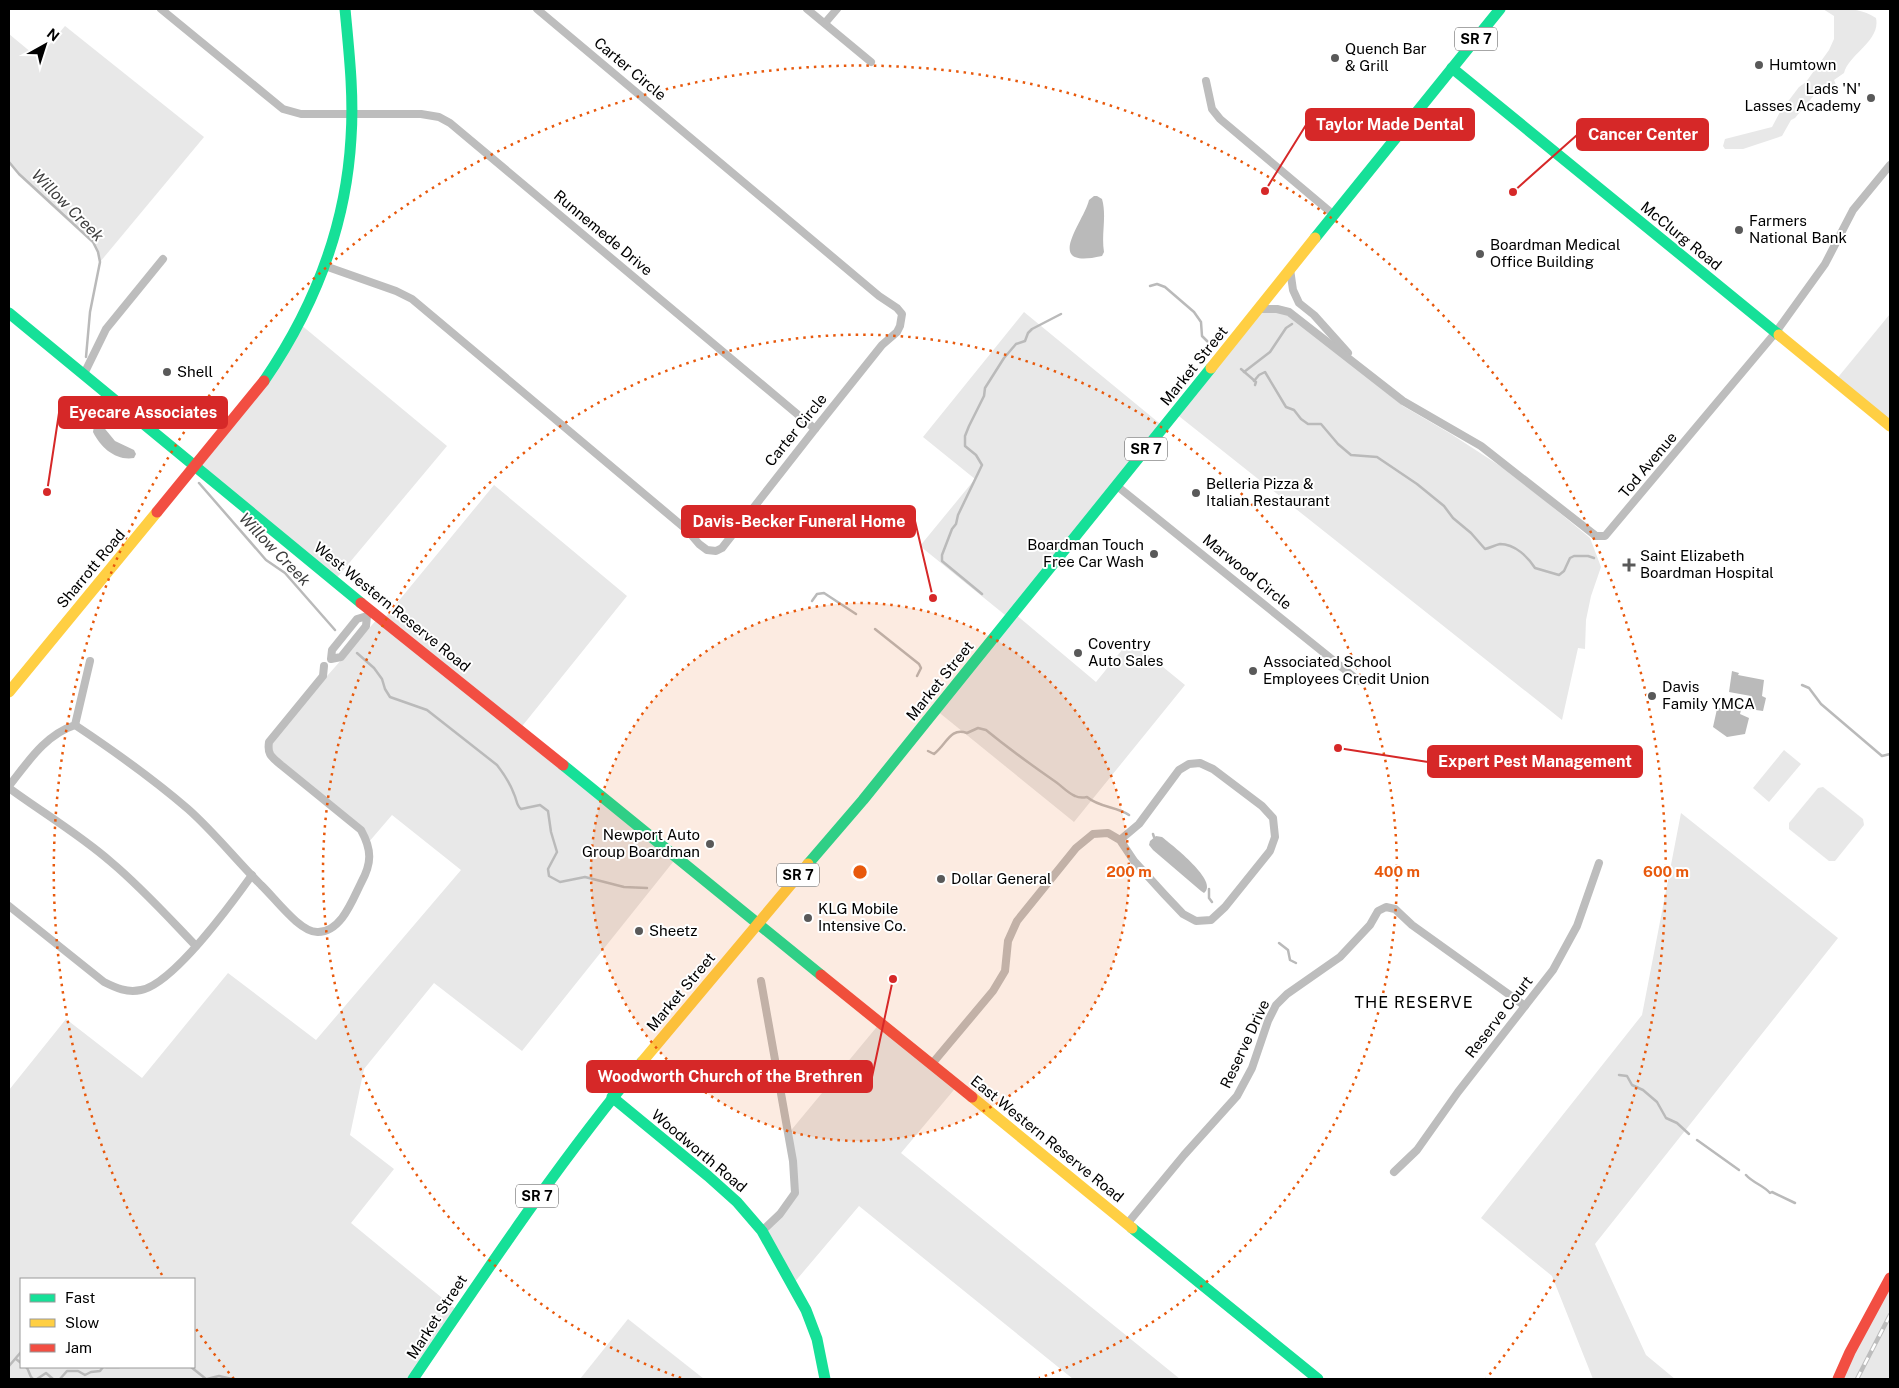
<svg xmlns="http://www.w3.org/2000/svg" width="1899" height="1388" viewBox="0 0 1899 1388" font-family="'Public Sans',sans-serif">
	<rect width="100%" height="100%" fill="#fff"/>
	<g fill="#e8e8e8" fill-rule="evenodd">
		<path d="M 1823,9 C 1842,9 1859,7 1876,18 C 1881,41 1849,54 1844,73 L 1834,80 L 1836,85 L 1832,89 L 1829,88 L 1816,93 L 1795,118 L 1791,120 L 1782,136 L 1743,149 L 1725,149 L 1723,146 L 1725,139 L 1772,127 L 1780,112 L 1799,87 L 1806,82 L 1811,75 L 1829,50 L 1834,39 L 1834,16 Z"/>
		<polygon points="65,26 204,137 100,262 98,252 93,242 19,174 9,162 9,34 38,58"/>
		<polygon points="1259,309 1277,309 1282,314 1289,315 1403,406 1451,434 1514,475 1590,538 1601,567 1591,596 1586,620 1585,649 1578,648 1562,720 1175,413"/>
		<polygon points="1024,312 1164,427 1014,613 1096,682 1130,640 1185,685 1074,822 936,710 1010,619 920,546 975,479 923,437"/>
		<polygon points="1890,314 1890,426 1835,381"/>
		<polygon points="300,324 447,446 335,580 196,466"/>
		<path d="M 494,485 L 627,596 L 519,730 L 677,857 L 522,1051 L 434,983 L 364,1069 L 350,1135 L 394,1169 L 351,1223 L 458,1311 L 413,1379 L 9,1379 L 9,1090 L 66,1019 L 142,1078 L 228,973 L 316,1040 L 461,870 L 392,815 L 368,843 L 361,830 L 272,757 L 269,742 L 379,617 L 383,620 ZM 21,1279 L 194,1279 L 194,1367 L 21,1367 Z"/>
		<polygon points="1784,750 1801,764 1769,802 1753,788"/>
		<polygon points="1823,787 1863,819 1864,825 1835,861 1829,861 1789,829 1789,823 1818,788"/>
		<polygon points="1681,813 1838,938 1595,1244 1646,1355 1675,1379 1593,1379 1552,1276 1481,1218 1642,1015"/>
		<polygon points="880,1023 958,1085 901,1153 1180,1379 1073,1379 859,1206 793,1284 762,1231 795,1193 788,1134"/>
		<polygon points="1890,1278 1890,1379 1838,1379"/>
		<polygon points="628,1319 704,1379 580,1379"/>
	</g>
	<g fill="#bababa">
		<path d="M 1094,196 L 1097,196 L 1102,199 C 1107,216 1101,234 1104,252 L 1102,256 C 1041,270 1084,222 1089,200 Z"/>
		<path d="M 98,423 L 101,424 L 115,441 L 134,450 L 136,454 L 134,458 C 116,461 101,448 93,432 L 94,426 Z"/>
		<polygon points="1732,671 1739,673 1738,675 1764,680 1762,696 1766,698 1763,711 1749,709 1751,696 1729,692"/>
		<polygon points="1735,702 1742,706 1740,714 1749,718 1745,734 1727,737 1713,727 1717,709"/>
		<path d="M 1156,836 L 1162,837 C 1172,845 1220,882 1204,893 L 1201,891 L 1153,850 L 1149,845 L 1150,841 Z"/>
	</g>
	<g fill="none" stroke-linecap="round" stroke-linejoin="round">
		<g stroke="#bababa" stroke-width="2.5">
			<polyline points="9,162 19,174 93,242 98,252 100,262 90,312 86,357"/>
			<polyline points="1150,286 1157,284 1165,287 1194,312 1201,322 1202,336 1211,345"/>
			<polyline points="1241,369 1256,382 1255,385"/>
			<polyline points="1244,372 1270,352 1286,328 1292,324"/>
			<path d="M 1254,381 L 1259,375 L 1265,372 L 1286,407 L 1294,410 L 1301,419 L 1308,424 L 1321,424 L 1338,444 L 1351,455 L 1377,457 L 1417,484 L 1444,506 L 1453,518 L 1471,533 L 1485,549 C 1490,548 1495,545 1500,544 C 1515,544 1528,557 1535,568 L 1559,575 L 1564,571 L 1570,558 L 1574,556 L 1588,556 L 1594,558"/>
			<polyline points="199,483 266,560 285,573 335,630"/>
			<polyline points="982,594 942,561 942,555 952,529 956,524 958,515 982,465 976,455 965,446 965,436 969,426 984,396 985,388 1004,358 1016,344 1025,341 1028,333 1032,329 1061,314"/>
			<polyline points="812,601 817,594 824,593 856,614"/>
			<polyline points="875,629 919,664 921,668 917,676"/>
			<path d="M 357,653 L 374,668 L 382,679 L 385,689 L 390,697 L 427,710 L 497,765 C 504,774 510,783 514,794 C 517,800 516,805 521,809 L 540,805 L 548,811 L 551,832 L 557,852 L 548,869 L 549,876 L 560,882 L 585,877 L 624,887 L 647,888"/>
			<polyline points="1802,685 1809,688 1821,704 1882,756 1890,754"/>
			<path d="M 928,751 L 934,754 C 947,744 950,727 967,733 L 978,728 L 986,730 C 1008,748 1030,764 1053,780 C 1061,785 1066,792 1075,796 C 1079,798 1082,798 1087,797 C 1100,808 1116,806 1129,815"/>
			<polyline points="1153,834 1154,837"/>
			<polyline points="1209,889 1209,898 1212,902"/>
			<polyline points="1279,943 1288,950 1290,960 1296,963"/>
			<polyline points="1619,1075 1627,1076 1632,1085 1643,1090 1657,1102 1666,1118 1677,1123 1689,1134"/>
			<polyline points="1697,1140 1739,1170"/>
			<path d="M 1746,1175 C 1753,1183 1763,1185 1770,1193 L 1772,1192 L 1795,1203"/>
			<polyline points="16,1359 21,1363"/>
			<polyline points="9,1366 21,1352"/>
			<path d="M 26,1367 C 30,1370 28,1375 33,1379"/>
			<polyline points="106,1367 119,1367"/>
			<polyline points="191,1367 206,1379"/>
			<polyline points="37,1379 46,1373 53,1379"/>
			<polyline points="60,1379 67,1371 78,1371 85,1375 91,1372 100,1371 103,1367"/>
			<polyline points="207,1379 219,1376 232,1379"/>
		</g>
		<g stroke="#bdbdbd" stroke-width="8">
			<polyline points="161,9 283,109 301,114 421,114 439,117 450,123 815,429"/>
			<polyline points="807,9 871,62"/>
			<polyline points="825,23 837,9"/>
			<polyline points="1206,81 1212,109 1220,119 1334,215"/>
			<polyline points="325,266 396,291 412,299 687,530 699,544 707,550 716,551 722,548 815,429 882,345 897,332 900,326 902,314 897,308 879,296 537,9"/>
			<polyline points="1290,269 1293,290 1299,303 1314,315 1348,353"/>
			<polyline points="1259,309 1277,309 1289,312 1403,401 1481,446 1596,536 1605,536 1776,332 1825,264 1853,210 1890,165"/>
			<polyline points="84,374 106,329 163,259"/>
			<polyline points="1117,486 1359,681"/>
			<polyline points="367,616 366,626 341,657 331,659 332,650 357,619 367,616 371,610"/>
			<path d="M 75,725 C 114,751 152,778 188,809 C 214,832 236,860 261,885 C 275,898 300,933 318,932 C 341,932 352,901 361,883 C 372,863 372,850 361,830 L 281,765 C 272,757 267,755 269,742 L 323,676 L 324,666"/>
			<path d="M 9,786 C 28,762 45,735 75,725 L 90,661"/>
			<path d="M 9,788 C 43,813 79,834 111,862 C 142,888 168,917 196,946"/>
			<path d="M 9,906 L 104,982 C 116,988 127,993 141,990 C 173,984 232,903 252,875"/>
			<polyline points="761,981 793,1161 795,1193 780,1214 762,1231"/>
			<polyline points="931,1065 993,991 1005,971 1008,941 1017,921 1076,848 1093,834 1108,833 1120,840 1134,861 1164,894 1183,914 1196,921 1211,920 1225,907 1270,851 1275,837 1273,818 1262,806 1213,769 1200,763 1189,764 1179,770 1139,824 1120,840"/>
			<polyline points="1394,1172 1417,1150 1458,1092 1553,970 1577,926 1599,863"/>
			<polyline points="1127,1224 1184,1155 1237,1096 1252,1068 1268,1021 1276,1005 1287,994 1340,957 1370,925 1378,911 1386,907 1395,909 1412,925 1525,1006"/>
		</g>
		<g stroke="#16e098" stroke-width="11">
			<polyline points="1452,68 1779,335"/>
			<polyline points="1315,238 1500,9"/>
			<polyline points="9,313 361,603"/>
			<path d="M 264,381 C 314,308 346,226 351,138 C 354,95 349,52 345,9"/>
			<polyline points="563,765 821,975"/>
			<polyline points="808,864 863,800 1211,368"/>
			<polyline points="612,1097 708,1176 737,1202 762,1231 806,1310 817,1339 825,1379"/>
			<polyline points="1132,1228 1318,1379"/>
			<path d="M 413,1379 C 487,1270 558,1163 642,1062"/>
		</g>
		<g stroke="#ffcf43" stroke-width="11">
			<polyline points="1779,335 1890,426"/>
			<polyline points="1211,368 1315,238"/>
			<polyline points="9,692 157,512"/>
			<polyline points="642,1062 808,864"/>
			<polyline points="972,1097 1132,1228"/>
		</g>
		<g stroke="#f24e42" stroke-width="11">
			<polyline points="157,512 264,381"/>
			<polyline points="361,603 563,765"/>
			<polyline points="821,975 972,1097"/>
			<polyline points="1838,1379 1850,1352 1890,1278"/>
		</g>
		<g stroke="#bdbdbd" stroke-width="4.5">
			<polyline id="rail" points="1857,1379 1890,1315"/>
		</g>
		<use href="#rail" stroke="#fff" stroke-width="2.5" stroke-dasharray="8" stroke-linecap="butt"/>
	</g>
	<circle cx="860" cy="872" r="269" fill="#e8590c" fill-opacity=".12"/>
	<g fill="none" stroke="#e8590c" stroke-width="2.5" stroke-dasharray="2.5 5">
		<circle cx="860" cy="872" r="269"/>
		<path d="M681 1378A537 537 0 1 1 1039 1378"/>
		<path d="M234 1379A806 806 0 0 1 196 1329M162 1275A806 806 0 1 1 1486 1379"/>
	</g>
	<g fill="#595959" stroke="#fff" stroke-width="2">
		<circle cx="1335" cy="58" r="5"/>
		<circle cx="1759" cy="65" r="5"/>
		<circle cx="1871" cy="98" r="5"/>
		<circle cx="1739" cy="230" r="5"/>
		<circle cx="1480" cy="254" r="5"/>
		<circle cx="167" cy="372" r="5"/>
		<circle cx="1196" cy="493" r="5"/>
		<circle cx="1154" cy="554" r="5"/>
		<path d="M1626.5 557.5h5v5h5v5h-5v5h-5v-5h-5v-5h5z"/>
		<circle cx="1078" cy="653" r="5"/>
		<circle cx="1253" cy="671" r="5"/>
		<circle cx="1652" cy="696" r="5"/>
		<circle cx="710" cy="844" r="5"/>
		<circle cx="941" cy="879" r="5"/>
		<circle cx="808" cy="918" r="5"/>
		<circle cx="639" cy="931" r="5"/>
	</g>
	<g text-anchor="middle" stroke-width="4" stroke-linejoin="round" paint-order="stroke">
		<g fill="#fff" stroke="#4c4c4c" stroke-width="1">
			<rect x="1455" y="27.5" width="42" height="23" rx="4"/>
			<rect x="1125" y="437.5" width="42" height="23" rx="4"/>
			<rect x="777" y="863.5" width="42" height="23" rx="4"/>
			<rect x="516" y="1184.5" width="42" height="23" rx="4"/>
		</g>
		<g font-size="14" font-weight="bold" fill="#000">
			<text x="1476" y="44">SR 7</text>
			<text x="1146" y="454">SR 7</text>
			<text x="798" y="880">SR 7</text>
			<text x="537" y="1201">SR 7</text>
		</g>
		<g font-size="15" fill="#000" stroke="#fff" text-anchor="start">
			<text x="1345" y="54">Quench Bar<tspan x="1345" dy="17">&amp; Grill</tspan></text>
			<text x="1769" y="70">Humtown</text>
			<text x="1861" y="94" text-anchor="end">Lads 'N'<tspan x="1861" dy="17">Lasses Academy</tspan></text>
			<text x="1749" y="226">Farmers<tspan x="1749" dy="17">National Bank</tspan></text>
			<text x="1490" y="250">Boardman Medical<tspan x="1490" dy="17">Office Building</tspan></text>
			<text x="177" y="377">Shell</text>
			<text x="1206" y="489">Belleria Pizza &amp;<tspan x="1206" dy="17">Italian Restaurant</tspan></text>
			<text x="1144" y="550" text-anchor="end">Boardman Touch<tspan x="1144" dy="17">Free Car Wash</tspan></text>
			<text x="1640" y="561">Saint Elizabeth<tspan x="1640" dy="17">Boardman Hospital</tspan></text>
			<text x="1088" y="649">Coventry<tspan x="1088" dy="17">Auto Sales</tspan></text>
			<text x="1263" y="667">Associated School<tspan x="1263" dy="17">Employees Credit Union</tspan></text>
			<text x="1662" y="692">Davis<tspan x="1662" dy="17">Family YMCA</tspan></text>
			<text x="700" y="840" text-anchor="end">Newport Auto<tspan x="700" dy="17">Group Boardman</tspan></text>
			<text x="951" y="884">Dollar General</text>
			<text x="818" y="914">KLG Mobile<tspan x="818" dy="17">Intensive Co.</tspan></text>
			<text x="649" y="936">Sheetz</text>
		</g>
		<g font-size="15" fill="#000" stroke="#fff">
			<text transform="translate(630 69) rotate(40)" y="5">Carter Circle</text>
			<text transform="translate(603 233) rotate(40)" y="5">Runnemede Drive</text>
			<text transform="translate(1681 236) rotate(39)" y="5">McClurg Road</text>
			<text transform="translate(1194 366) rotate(-51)" y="5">Market Street</text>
			<text transform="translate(796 430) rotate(-51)" y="5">Carter Circle</text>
			<text transform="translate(1648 465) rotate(-50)" y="5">Tod Avenue</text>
			<text transform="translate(91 569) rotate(-50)" y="5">Sharrott Road</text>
			<text transform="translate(1247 572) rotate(39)" y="5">Marwood Circle</text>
			<text transform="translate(392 607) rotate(39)" y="5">West Western Reserve Road</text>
			<text transform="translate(940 681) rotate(-51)" y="5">Market Street</text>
			<text transform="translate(681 992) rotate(-50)" y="5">Market Street</text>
			<text transform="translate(1499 1017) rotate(-52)" y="5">Reserve Court</text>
			<text transform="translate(1245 1044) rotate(-65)" y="5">Reserve Drive</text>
			<text transform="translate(1047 1139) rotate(39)" y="5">East Western Reserve Road</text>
			<text transform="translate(699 1151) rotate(40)" y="5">Woodworth Road</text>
			<text transform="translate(437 1317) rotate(-57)" y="5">Market Street</text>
		</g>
		<g font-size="16" font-style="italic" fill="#3e3e3e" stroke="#fff">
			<text transform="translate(68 205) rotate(45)" y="6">Willow Creek</text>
			<text transform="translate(275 549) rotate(46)" y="6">Willow Creek</text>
		</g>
		<g font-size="16" letter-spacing="1" fill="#000" stroke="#fff">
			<text x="1414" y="1008">THE RESERVE</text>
		</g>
	</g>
	<circle cx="860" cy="872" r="8" fill="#e8590c" stroke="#fff" stroke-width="2.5"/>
	<g font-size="15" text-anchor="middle" font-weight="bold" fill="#e8590c" stroke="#fff" stroke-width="4" stroke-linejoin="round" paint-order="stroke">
		<text x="1129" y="877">200 m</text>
		<text x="1397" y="877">400 m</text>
		<text x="1666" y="877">600 m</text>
	</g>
	<path fill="none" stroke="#d62828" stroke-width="2" d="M1265 191L1306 125M1513 192L1577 135M47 492L59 413M933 598L915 521M1338 748L1428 762M893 979L872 1077"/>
	<g fill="#d62828" stroke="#fff" stroke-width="2">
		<circle cx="1265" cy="191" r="5"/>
		<circle cx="1513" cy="192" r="5"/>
		<circle cx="47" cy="492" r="5"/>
		<circle cx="933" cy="598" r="5"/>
		<circle cx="1338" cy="748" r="5"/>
		<circle cx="893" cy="979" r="5"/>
	</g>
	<g fill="#d62828" stroke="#d62828" stroke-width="2">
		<rect x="1306" y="109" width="168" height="31" rx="5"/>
		<rect x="1577" y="119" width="131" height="31" rx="5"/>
		<rect x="59" y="397" width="168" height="31" rx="5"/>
		<rect x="682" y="506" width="233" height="31" rx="5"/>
		<rect x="1428" y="746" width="214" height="31" rx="5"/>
		<rect x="587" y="1061" width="285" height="31" rx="5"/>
	</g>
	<g font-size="16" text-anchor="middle" font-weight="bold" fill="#fff">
		<text x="1390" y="130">Taylor Made Dental</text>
		<text x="1643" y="140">Cancer Center</text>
		<text x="143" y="418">Eyecare Associates</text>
		<text x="799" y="527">Davis-Becker Funeral Home</text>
		<text x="1535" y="767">Expert Pest Management</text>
		<text x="730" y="1082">Woodworth Church of the Brethren</text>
	</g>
	<rect width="1899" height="1388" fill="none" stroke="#000000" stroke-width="20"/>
	<rect x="20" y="1278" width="175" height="90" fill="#ffffff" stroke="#999999"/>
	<rect x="30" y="1294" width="25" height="8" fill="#16e098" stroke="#999999"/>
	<text x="65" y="1303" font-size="15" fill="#000000">Fast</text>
	<rect x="30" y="1319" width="25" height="8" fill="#ffcf43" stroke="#999999"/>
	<text x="65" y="1328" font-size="15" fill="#000000">Slow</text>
	<rect x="30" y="1344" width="25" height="8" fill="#f24e42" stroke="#999999"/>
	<text x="65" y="1353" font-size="15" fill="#000000">Jam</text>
	<g transform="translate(45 45) rotate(39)" stroke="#ffffff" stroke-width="4" paint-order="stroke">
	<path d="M0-4L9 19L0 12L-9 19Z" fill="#000000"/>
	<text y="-8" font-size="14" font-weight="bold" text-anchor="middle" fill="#000000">N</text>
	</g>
</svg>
